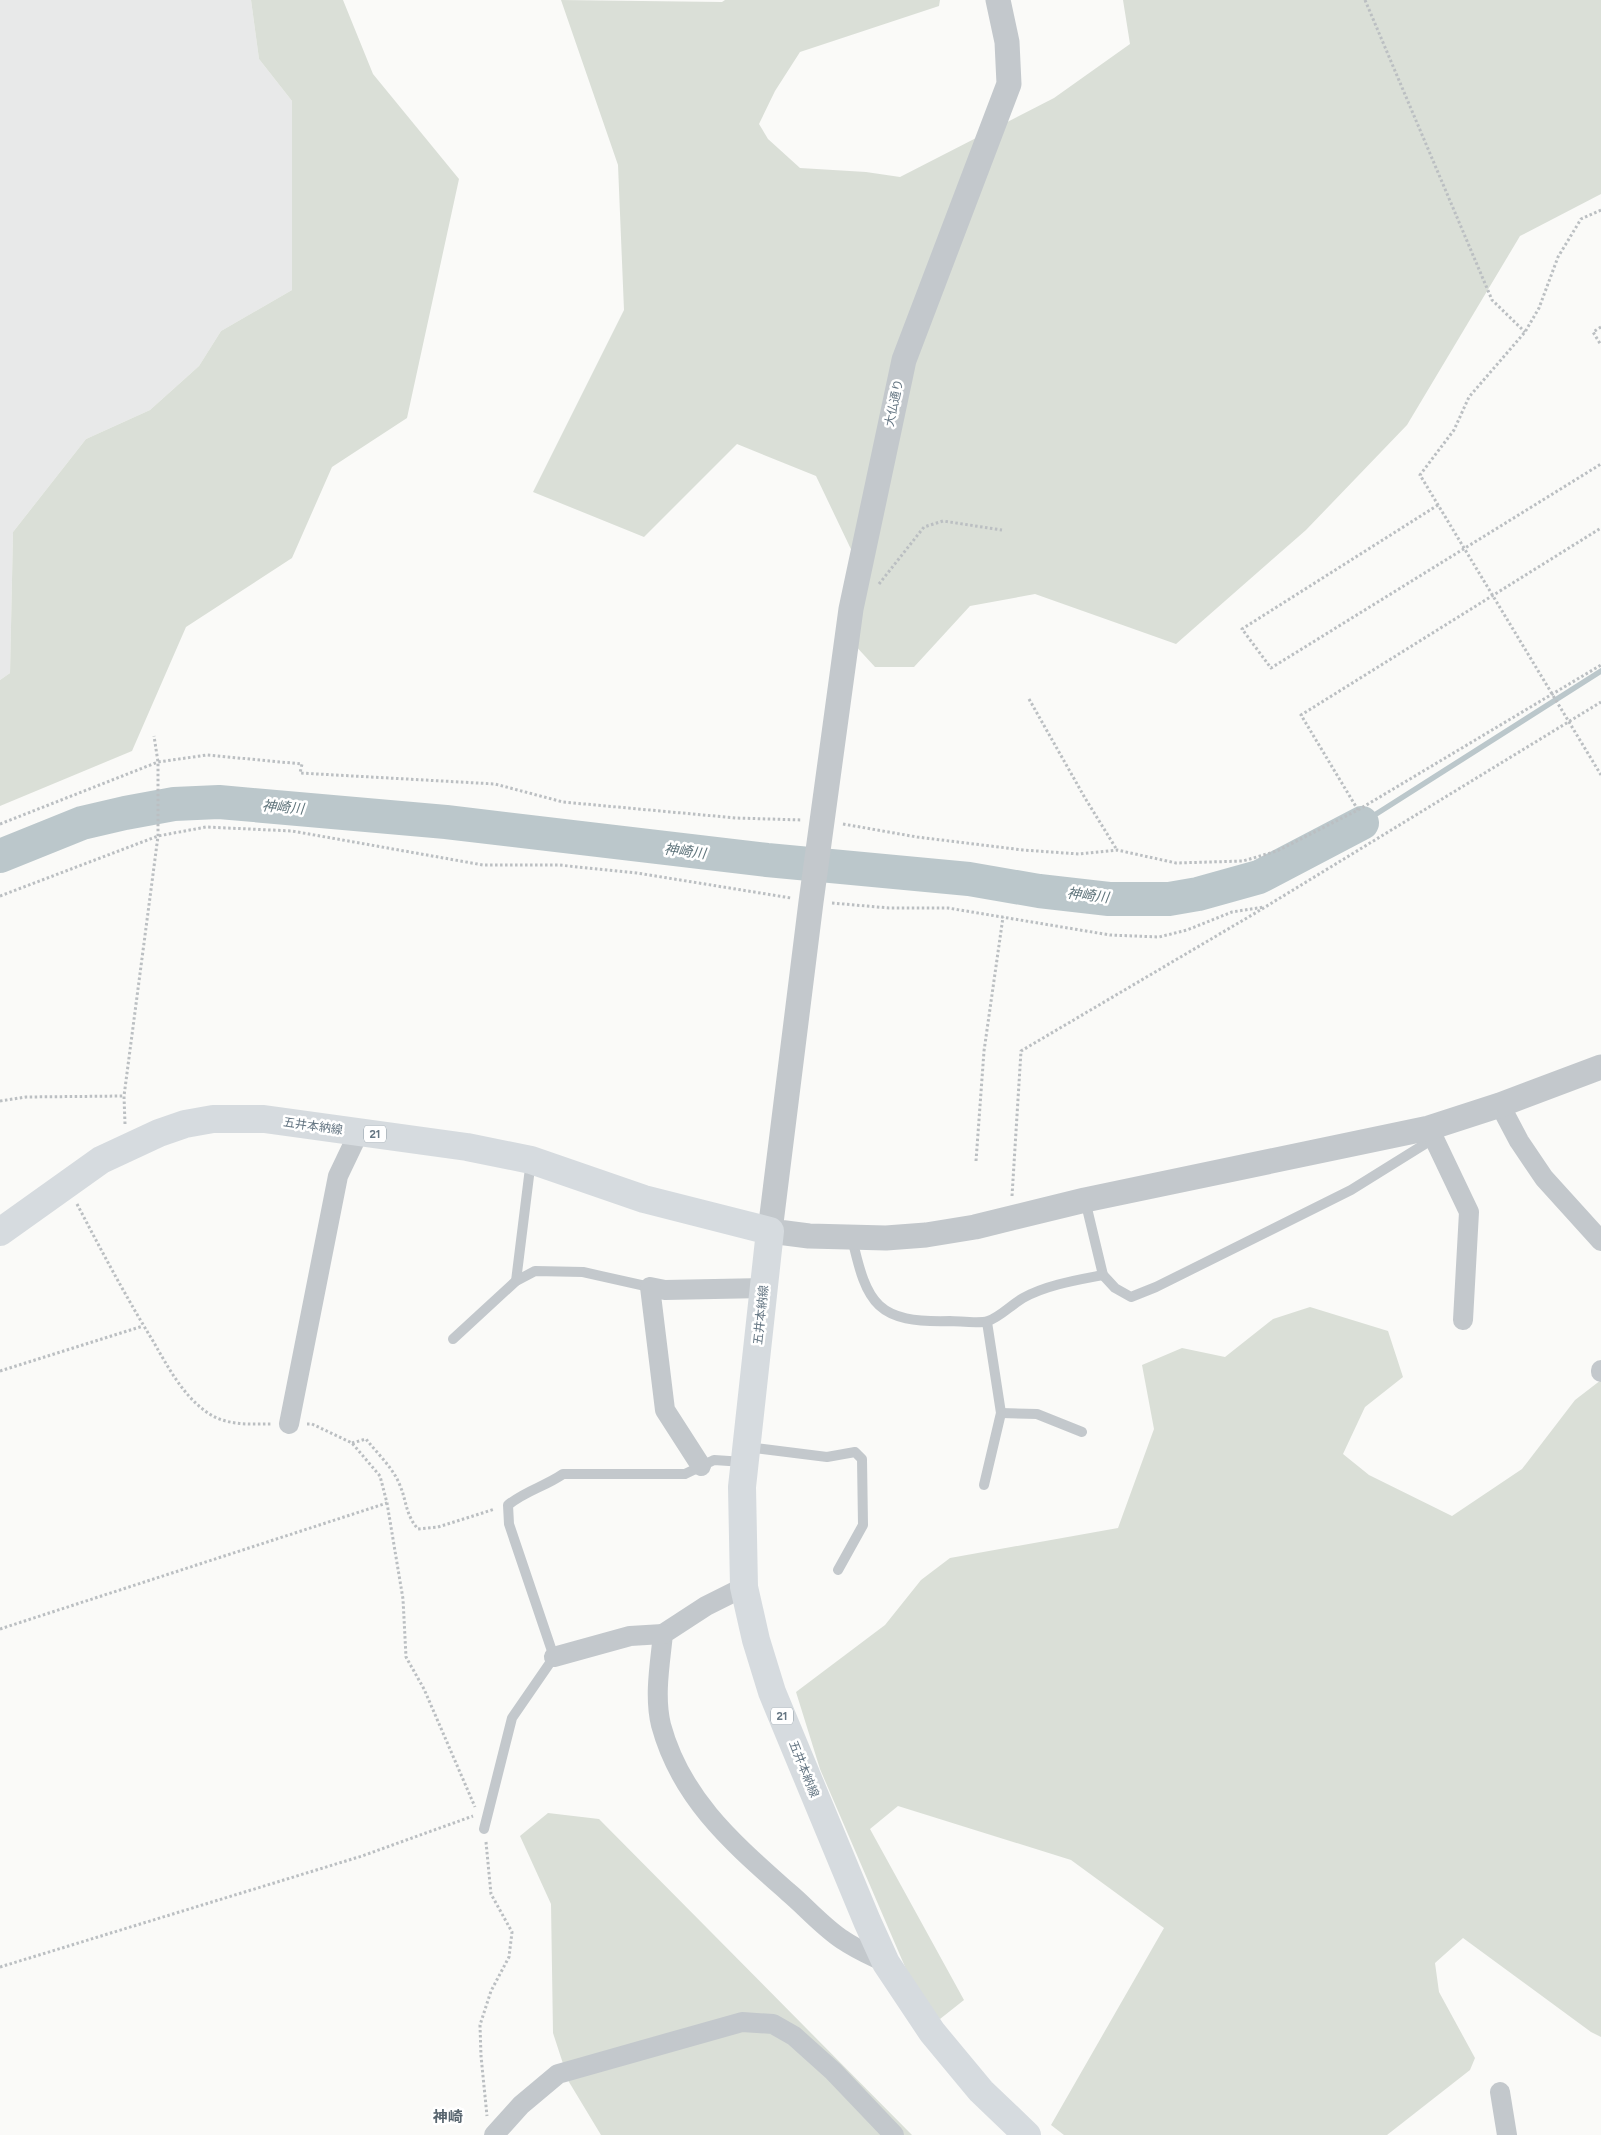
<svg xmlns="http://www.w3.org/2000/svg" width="1601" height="2135" viewBox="0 0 1601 2135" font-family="Figtree,'Noto Sans JP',sans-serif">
	<rect width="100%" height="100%" fill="#fafaf8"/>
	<polygon fill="#e8e9e9" points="0,0 251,0 259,59 292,101 292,290 221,331 199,366 150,410 86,439 13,532 10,673 0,680"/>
	<g fill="#dadfd7">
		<polygon points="251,0 343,0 373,74 459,179 407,418 332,467 292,558 186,627 132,751 0,806 0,680 10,673 13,532 86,439 150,410 199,366 221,331 292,290 292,101 259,59"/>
		<polygon points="561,0 722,2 725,0 940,0 939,6 800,52 775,91 759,124 768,139 800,168 866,172 900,177 1054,98 1130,44 1123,0 1601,0 1601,194 1520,236 1407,425 1306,530 1176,644 1035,594 970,606 914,667 875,667 852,642 859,566 816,476 737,444 644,537 533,492 624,310 618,165"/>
		<polygon points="1310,1307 1388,1331 1403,1377 1365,1407 1343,1454 1369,1475 1452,1516 1522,1469 1575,1400 1601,1380 1601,2037 1591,2032 1463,1938 1435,1963 1439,1992 1475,2058 1470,2070 1387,2135 1064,2135 1051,2125 1164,1928 1071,1860 898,1806 870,1829 964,2000 940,2019 918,1997 820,1769 796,1692 885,1625 921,1580 950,1558 1118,1528 1154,1429 1142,1365 1182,1348 1225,1357 1273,1319"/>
		<polygon points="548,1813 599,1819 912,2135 601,2135 569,2082 553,2033 551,1904 520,1836"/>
	</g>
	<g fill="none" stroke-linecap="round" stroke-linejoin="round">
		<polyline stroke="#bbc7cb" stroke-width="5.5" points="1362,823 1601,671"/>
		<polyline stroke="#bbc7cb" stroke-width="34" points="0,856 82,823 125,813 174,804 219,802 446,822 767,860 969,879 1039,891 1109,899 1169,899 1198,894 1259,877 1362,823"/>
		<g stroke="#bbbfc2" stroke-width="3" stroke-dasharray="2.5 2.5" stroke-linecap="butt">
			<polyline points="1365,0 1492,300 1525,332"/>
			<polyline points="1601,210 1581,219 1558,257 1539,308 1525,332 1469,397 1454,430 1420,475 1601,775"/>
			<polyline points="1601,327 1593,332 1601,345"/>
			<polyline points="1438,505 1242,629 1271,668 1601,464"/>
			<polyline points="879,584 924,527 943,521 1002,530"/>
			<polyline points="1029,699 1085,798 1117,850"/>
			<polyline points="1358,810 1301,715 1601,528"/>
			<polyline points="0,824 158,762 207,755 302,764 300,773 495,784 563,802 736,818 802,820"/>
			<polyline points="843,824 917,837 1023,850 1079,854 1117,850 1176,863 1243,861 1277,851 1358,810 1601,665"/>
			<polyline points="0,896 158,836 206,827 292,831 483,865 559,865 637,873 791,898"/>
			<polyline points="832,903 889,908 948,908 1110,935 1159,937 1187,930 1232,912 1264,907"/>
			<polyline points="0,1101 26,1097 124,1096"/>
			<polyline points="125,1124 124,1096 158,836 158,762 154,736"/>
			<polyline points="976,1161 984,1051 1003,917"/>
			<polyline points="1012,1196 1021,1051 1257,912 1601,702"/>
			<path d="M 77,1204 C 101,1250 126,1297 153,1341 C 168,1367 183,1396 208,1413 C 227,1426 250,1424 271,1424"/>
			<polyline points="0,1371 143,1326"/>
			<polyline points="307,1424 312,1424 352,1443 380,1476 387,1503 403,1599 406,1657 424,1689 475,1807"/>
			<path d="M 352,1443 L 366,1439 C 377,1453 392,1467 399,1483 C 407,1501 405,1514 418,1529 L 438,1527 L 495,1509"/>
			<polyline points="0,1629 387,1503"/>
			<polyline points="486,1842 491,1894 512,1932 509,1957 491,1991 480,2025 481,2056 487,2116"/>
			<polyline points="0,1967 362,1856 473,1816"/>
		</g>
		<g stroke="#c3c8cc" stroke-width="10">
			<polyline points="1085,1200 1103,1275 1115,1288 1131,1297 1156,1287 1351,1190 1433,1139"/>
			<path d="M 852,1238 C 867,1305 877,1323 950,1321 C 959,1321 980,1324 988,1321 C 1000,1317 1011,1305 1023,1298 C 1046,1285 1077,1280 1103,1275"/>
			<polyline points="516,1281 531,1160"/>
			<polyline points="453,1339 516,1281 535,1271 583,1272 650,1287"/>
			<polyline points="1001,1413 1037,1414 1082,1432"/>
			<polyline points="747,1447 827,1457 855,1452 862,1459 863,1525 838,1570"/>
			<polyline points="984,1485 1001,1413 987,1322"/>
			<path d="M 484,1829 L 512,1718 L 554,1657 L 509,1524 L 508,1505 C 527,1490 544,1487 563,1474 L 685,1474 L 714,1460 L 744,1462"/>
		</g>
		<g stroke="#c3c8cc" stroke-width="20">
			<polyline points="1500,1105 1519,1141 1544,1178 1601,1241"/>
			<polyline points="1429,1128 1469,1212 1463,1320"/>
			<polyline points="1601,1370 1601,1372"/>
			<polyline points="289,1424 338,1176 359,1132"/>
			<polyline points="701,1466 665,1410 650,1287 665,1290 764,1288"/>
			<path d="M 744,1587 L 706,1606 L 663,1634 C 660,1664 654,1696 661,1725 C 681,1799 733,1843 788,1892 C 806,1907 823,1927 843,1940 C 856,1949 872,1956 886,1963"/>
			<polyline points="554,1657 630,1636 663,1634"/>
			<polyline points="1500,2092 1507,2135"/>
			<polyline points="494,2135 521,2105 558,2074 742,2022 773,2024 794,2036 833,2071 894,2135"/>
		</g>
		<polyline stroke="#c3c8cc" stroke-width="25" points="998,0 1007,42 1009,84 904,360 851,609 811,902 770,1231 809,1236 886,1238 926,1235 975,1227 1085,1200 1429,1128 1500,1105 1601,1067"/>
		<polyline stroke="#d6dbdf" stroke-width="28" points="0,1232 101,1160 159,1133 185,1124 213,1119 264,1119 467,1147 531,1160 644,1199 770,1231 742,1487 744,1587 756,1640 772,1692 867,1921 886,1963 932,2032 981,2091 1027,2135"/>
	</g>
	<g text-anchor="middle" stroke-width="5" stroke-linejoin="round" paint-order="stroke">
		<g fill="#fff" stroke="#939fa8" stroke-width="1">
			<rect x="364" y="1125.5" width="22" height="17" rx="4"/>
			<rect x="771" y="1707.5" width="22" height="17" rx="4"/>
		</g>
		<g font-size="11" font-weight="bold" fill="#657683">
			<text x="375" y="1138">21</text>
			<text x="782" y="1720">21</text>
		</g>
		<g font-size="12" fill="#657683" stroke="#fff">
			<text transform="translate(894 403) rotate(-78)" y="4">大仏通り</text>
			<text transform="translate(313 1126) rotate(8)" y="4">五井本納線</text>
			<text transform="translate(761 1315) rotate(-84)" y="4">五井本納線</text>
			<text transform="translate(804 1769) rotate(68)" y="4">五井本納線</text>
		</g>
		<g font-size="14" font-style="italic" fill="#60757c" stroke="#fff">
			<text transform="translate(283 807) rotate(5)" y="5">神崎川</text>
			<text transform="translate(685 851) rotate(7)" y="5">神崎川</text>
			<text transform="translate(1088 895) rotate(7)" y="5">神崎川</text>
		</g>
		<g font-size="15" font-weight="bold" fill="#57646e" stroke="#fff">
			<text x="448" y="2122">神崎</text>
		</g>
	</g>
</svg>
